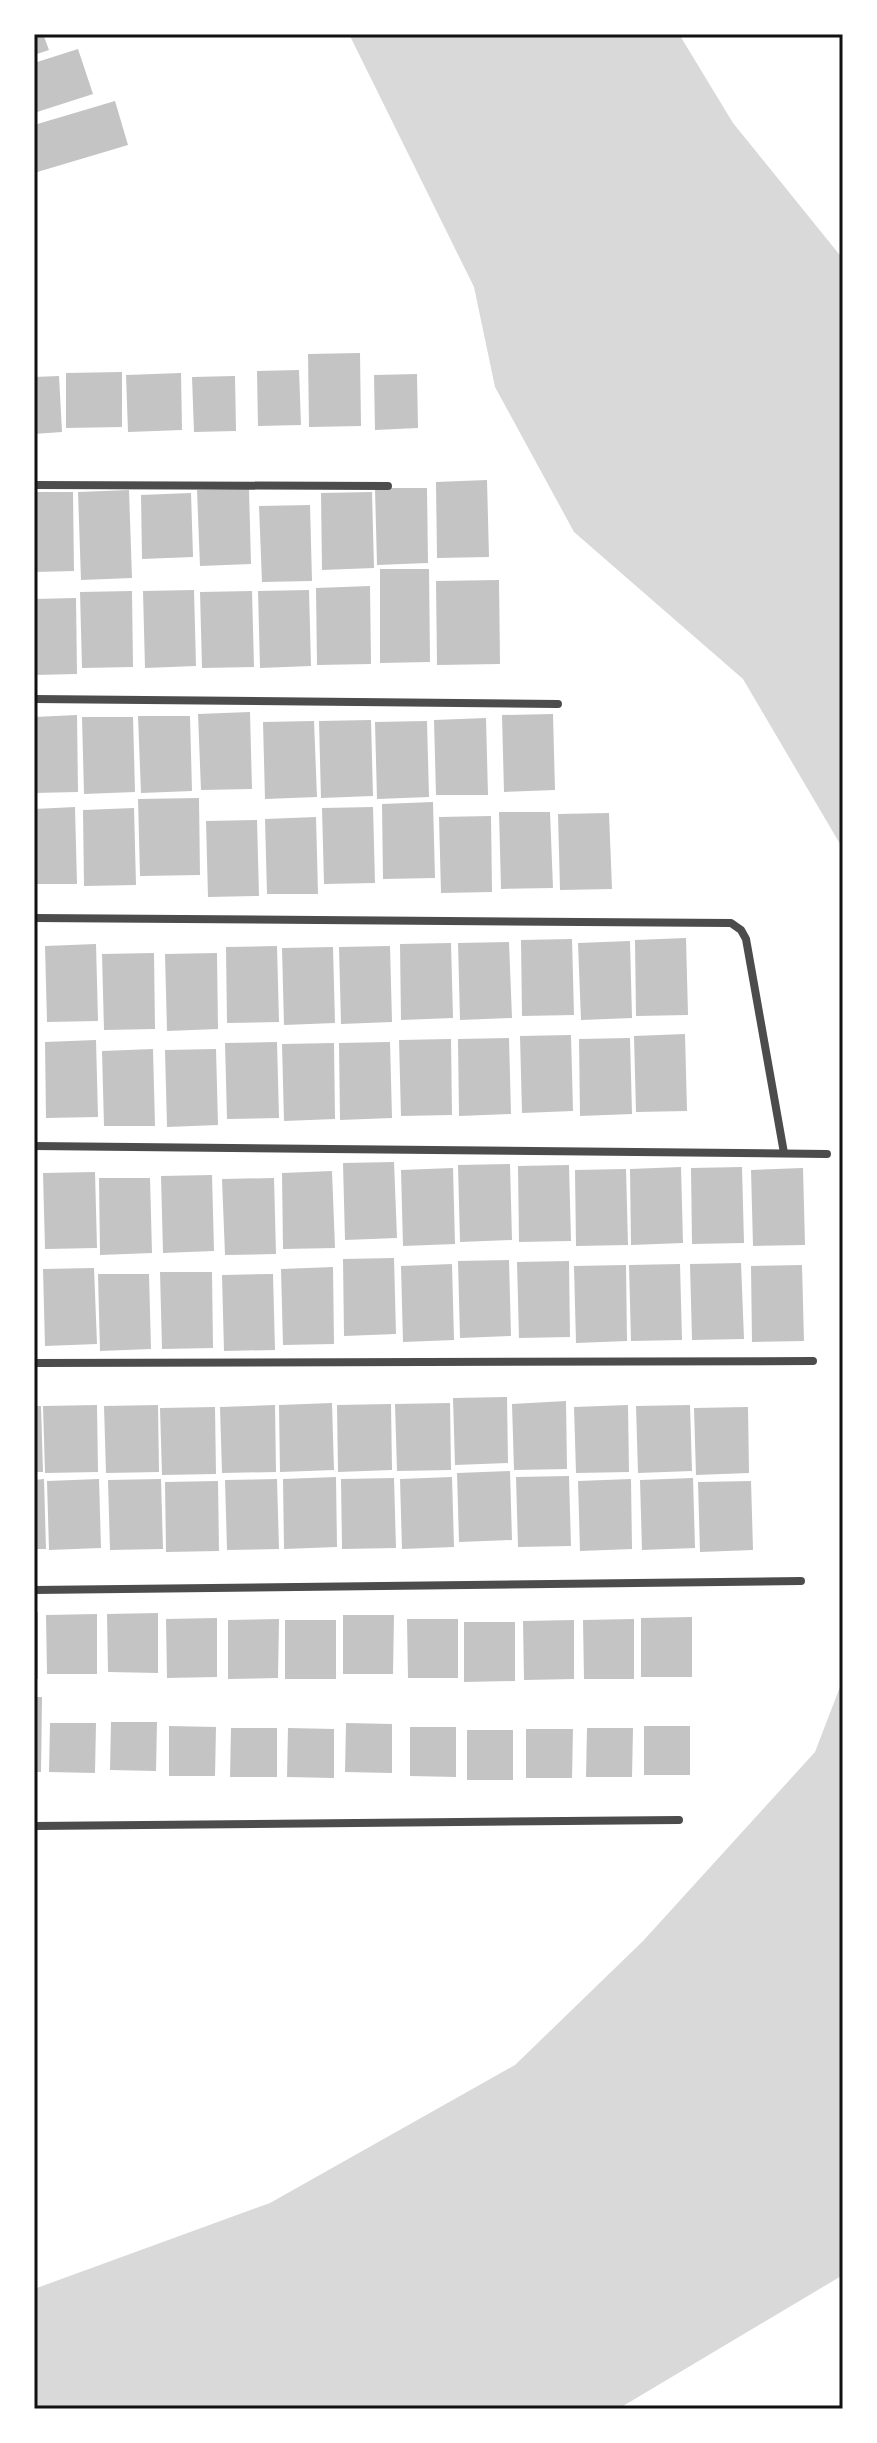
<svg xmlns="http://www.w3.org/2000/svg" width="877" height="2443" viewBox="0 0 877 2443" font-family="'Noto Sans',sans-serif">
	<rect width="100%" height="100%" fill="#fff"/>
	<g fill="#d9d9d9">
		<polygon points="349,34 679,34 733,123 843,259 843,849 743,679 574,532 495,387 474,287"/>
		<polygon points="843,1679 843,2275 618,2409 34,2409 34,2289 270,2203 515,2065 643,1941 815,1752"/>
	</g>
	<g fill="#c4c4c4">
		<polygon points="34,34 43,34 49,50 34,55"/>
		<polygon points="78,49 93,94 34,113 34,63"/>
		<polygon points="115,101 128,145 34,173 34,125"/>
		<polygon points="360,353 361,426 309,427 308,354"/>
		<polygon points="299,370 301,425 258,426 257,371"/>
		<polygon points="122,372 122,427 66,428 66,373"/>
		<polygon points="181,373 182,430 128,432 126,375"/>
		<polygon points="417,374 418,428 375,430 374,375"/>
		<polygon points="59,376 62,432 34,434 34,377"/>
		<polygon points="235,376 236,431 194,432 192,377"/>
		<polygon points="487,480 489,557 437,558 436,482"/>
		<polygon points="375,488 427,488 428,563 377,565"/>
		<polygon points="249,489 251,564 200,566 197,490"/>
		<polygon points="129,490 132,578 81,580 78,492"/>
		<polygon points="34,492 73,492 74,571 34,572"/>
		<polygon points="372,492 374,568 322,570 321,493"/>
		<polygon points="191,493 193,557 142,559 141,495"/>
		<polygon points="310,505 312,581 262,582 259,506"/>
		<polygon points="380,569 429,569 430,662 380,663"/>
		<polygon points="499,580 500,664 437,665 436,581"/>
		<polygon points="370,586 371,664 317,665 316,588"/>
		<polygon points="194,590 196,666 145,668 143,591"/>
		<polygon points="309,590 311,666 260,668 258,591"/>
		<polygon points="132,591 133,667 82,668 80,592"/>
		<polygon points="252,591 254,667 202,668 200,592"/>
		<polygon points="76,598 77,674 34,675 34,599"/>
		<polygon points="250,712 252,789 201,790 198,714"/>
		<polygon points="553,714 555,790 504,792 502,715"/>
		<polygon points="77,715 78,792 34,793 34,717"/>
		<polygon points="138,716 190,716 192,791 141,793"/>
		<polygon points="82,717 133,717 135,792 84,794"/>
		<polygon points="486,718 488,795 436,795 434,720"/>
		<polygon points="371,720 373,796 321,798 319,721"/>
		<polygon points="314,721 317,797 265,799 263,722"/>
		<polygon points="427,721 429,797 377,799 375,722"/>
		<polygon points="199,798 200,875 140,876 138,799"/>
		<polygon points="433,802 435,878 383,879 382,804"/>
		<polygon points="75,807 77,884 34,884 34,809"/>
		<polygon points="373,807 375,883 324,884 322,808"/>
		<polygon points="134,808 136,885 84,886 83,810"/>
		<polygon points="499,812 550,812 553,888 501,889"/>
		<polygon points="609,813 612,889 560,890 558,814"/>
		<polygon points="491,816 492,892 441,893 439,817"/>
		<polygon points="316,817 318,894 267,894 265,819"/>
		<polygon points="257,820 259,896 208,897 206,821"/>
		<polygon points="686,938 688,1015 636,1016 635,940"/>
		<polygon points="572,939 574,1015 522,1016 521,940"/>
		<polygon points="630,941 632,1018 581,1020 578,943"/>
		<polygon points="509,942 512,1018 460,1020 458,943"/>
		<polygon points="451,943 453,1018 401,1020 400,944"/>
		<polygon points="96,944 98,1021 47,1022 45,946"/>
		<polygon points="277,946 279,1022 227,1023 226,947"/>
		<polygon points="390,946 392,1022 341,1024 339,947"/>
		<polygon points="333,947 335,1023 284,1025 282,948"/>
		<polygon points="154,953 155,1029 104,1030 102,954"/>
		<polygon points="217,953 218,1029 167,1031 165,954"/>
		<rect x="34" y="1000" width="3" height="26"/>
		<polygon points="685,1034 687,1111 636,1112 634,1036"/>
		<polygon points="571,1035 573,1111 522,1113 520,1036"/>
		<polygon points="509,1038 511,1114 459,1116 458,1039"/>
		<polygon points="630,1038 632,1114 580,1116 579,1039"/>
		<polygon points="451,1039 452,1115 401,1116 399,1040"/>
		<polygon points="96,1040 98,1117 46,1118 45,1042"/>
		<polygon points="277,1042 279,1118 227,1119 225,1043"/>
		<polygon points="390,1042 392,1118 340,1120 339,1043"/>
		<polygon points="334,1043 335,1119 284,1121 282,1044"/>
		<polygon points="153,1049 155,1126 104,1126 102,1051"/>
		<polygon points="216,1049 218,1125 167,1127 165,1050"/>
		<polygon points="394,1162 397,1238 345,1240 343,1163"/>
		<polygon points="510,1164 512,1240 460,1242 458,1165"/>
		<polygon points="569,1165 571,1241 519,1242 518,1166"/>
		<polygon points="681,1167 683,1243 631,1245 630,1169"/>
		<polygon points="742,1167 744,1243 692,1244 691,1168"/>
		<polygon points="453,1168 455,1244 403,1246 401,1170"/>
		<polygon points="803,1168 805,1245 753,1246 751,1170"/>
		<polygon points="626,1169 628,1245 576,1246 575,1170"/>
		<polygon points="332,1171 335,1248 283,1249 282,1173"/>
		<polygon points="95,1172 97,1248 45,1249 43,1173"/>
		<polygon points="212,1175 214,1251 163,1253 161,1176"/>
		<polygon points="99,1178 150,1178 152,1253 100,1255"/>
		<polygon points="274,1178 276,1254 225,1255 222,1179"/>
		<polygon points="394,1258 396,1334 344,1336 343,1259"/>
		<polygon points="509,1260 511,1336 460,1338 458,1261"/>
		<polygon points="569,1261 570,1337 519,1338 517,1262"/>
		<polygon points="741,1263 744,1339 692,1340 690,1264"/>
		<polygon points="452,1264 454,1340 403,1342 401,1266"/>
		<polygon points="680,1264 682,1340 631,1341 629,1265"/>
		<polygon points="626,1265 627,1341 576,1343 574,1266"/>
		<polygon points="802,1265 804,1341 752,1342 751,1266"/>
		<polygon points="333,1267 334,1344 283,1345 281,1269"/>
		<polygon points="94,1268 97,1344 45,1346 43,1269"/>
		<polygon points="160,1272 212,1272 213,1348 162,1349"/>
		<polygon points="98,1274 149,1274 151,1349 100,1351"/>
		<polygon points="273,1274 275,1350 224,1351 222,1275"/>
		<polygon points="507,1397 508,1463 455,1465 453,1398"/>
		<polygon points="566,1401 567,1469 514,1470 512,1404"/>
		<polygon points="332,1403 334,1470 280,1472 279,1405"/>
		<polygon points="450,1403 451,1470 397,1471 395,1404"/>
		<polygon points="391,1404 392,1470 338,1472 337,1405"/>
		<polygon points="97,1405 98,1472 45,1473 43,1406"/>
		<polygon points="158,1405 159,1472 106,1473 104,1406"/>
		<polygon points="275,1405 276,1472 222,1473 220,1407"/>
		<polygon points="628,1405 629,1472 576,1473 574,1407"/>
		<polygon points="690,1405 692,1471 638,1473 636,1406"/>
		<polygon points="34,1406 41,1406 43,1472 34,1472"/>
		<polygon points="215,1407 216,1474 162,1475 160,1408"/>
		<polygon points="748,1407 749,1473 696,1475 694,1408"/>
		<polygon points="510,1471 512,1540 459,1542 457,1473"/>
		<polygon points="569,1476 571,1546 518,1547 516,1477"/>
		<polygon points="336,1477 337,1547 284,1549 283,1479"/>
		<polygon points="452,1477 454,1547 402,1549 400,1479"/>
		<polygon points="394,1478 396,1548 342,1549 341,1479"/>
		<polygon points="693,1478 695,1548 642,1550 640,1480"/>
		<polygon points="44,1479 46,1549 34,1549 34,1480"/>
		<polygon points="99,1479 101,1548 49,1550 47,1481"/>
		<polygon points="161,1479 163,1549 110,1550 108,1480"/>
		<polygon points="277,1479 279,1549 227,1550 225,1480"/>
		<polygon points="631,1479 632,1549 580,1551 578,1481"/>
		<polygon points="218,1481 219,1551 166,1552 165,1482"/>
		<polygon points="751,1481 753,1550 700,1552 698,1482"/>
		<rect x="34" y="1612" width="4" height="67"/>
		<polygon points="158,1613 158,1673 108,1672 107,1614"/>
		<polygon points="97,1614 97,1674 47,1674 46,1615"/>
		<polygon points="343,1615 394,1615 393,1674 343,1674"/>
		<polygon points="692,1617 692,1677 641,1677 641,1618"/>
		<polygon points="217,1618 217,1677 167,1678 166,1619"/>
		<polygon points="279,1619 278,1678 228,1679 228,1620"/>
		<polygon points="407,1619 458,1619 458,1678 408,1678"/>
		<polygon points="634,1619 634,1679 584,1679 583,1620"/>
		<rect x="285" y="1620" width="51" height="59"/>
		<polygon points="574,1620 574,1679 524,1680 523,1621"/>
		<polygon points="464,1622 515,1622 515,1681 464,1682"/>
		<polygon points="34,1697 42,1697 41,1772 34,1772"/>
		<polygon points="111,1722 157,1722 156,1771 110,1770"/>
		<polygon points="50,1723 96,1723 95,1773 49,1772"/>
		<polygon points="346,1723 392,1724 392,1773 345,1772"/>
		<polygon points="169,1726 216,1727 215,1776 169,1776"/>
		<rect x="644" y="1726" width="46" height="49"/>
		<polygon points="410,1727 456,1727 456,1777 410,1776"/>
		<polygon points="231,1728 277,1728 277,1777 230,1777"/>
		<polygon points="288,1728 334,1729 334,1778 287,1777"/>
		<polygon points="587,1728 633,1728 632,1777 586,1777"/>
		<polygon points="526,1729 573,1729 572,1778 526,1778"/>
		<rect x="467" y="1730" width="46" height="50"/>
	</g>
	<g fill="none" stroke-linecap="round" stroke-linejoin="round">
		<g stroke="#4c4c4c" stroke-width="8">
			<polyline points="34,485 388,486"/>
			<polyline points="34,699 558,704"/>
			<polyline points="34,918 731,923 741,930 746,939 784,1153"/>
			<polyline points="34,1146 827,1154"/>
			<polyline points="34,1363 813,1361"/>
			<polyline points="34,1590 801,1581"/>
			<polyline points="34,1826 679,1820"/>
		</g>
	</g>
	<rect width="877" height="2443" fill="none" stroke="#ffffff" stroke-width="72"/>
	<rect x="36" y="36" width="805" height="2371" fill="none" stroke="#111" stroke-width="3"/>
</svg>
